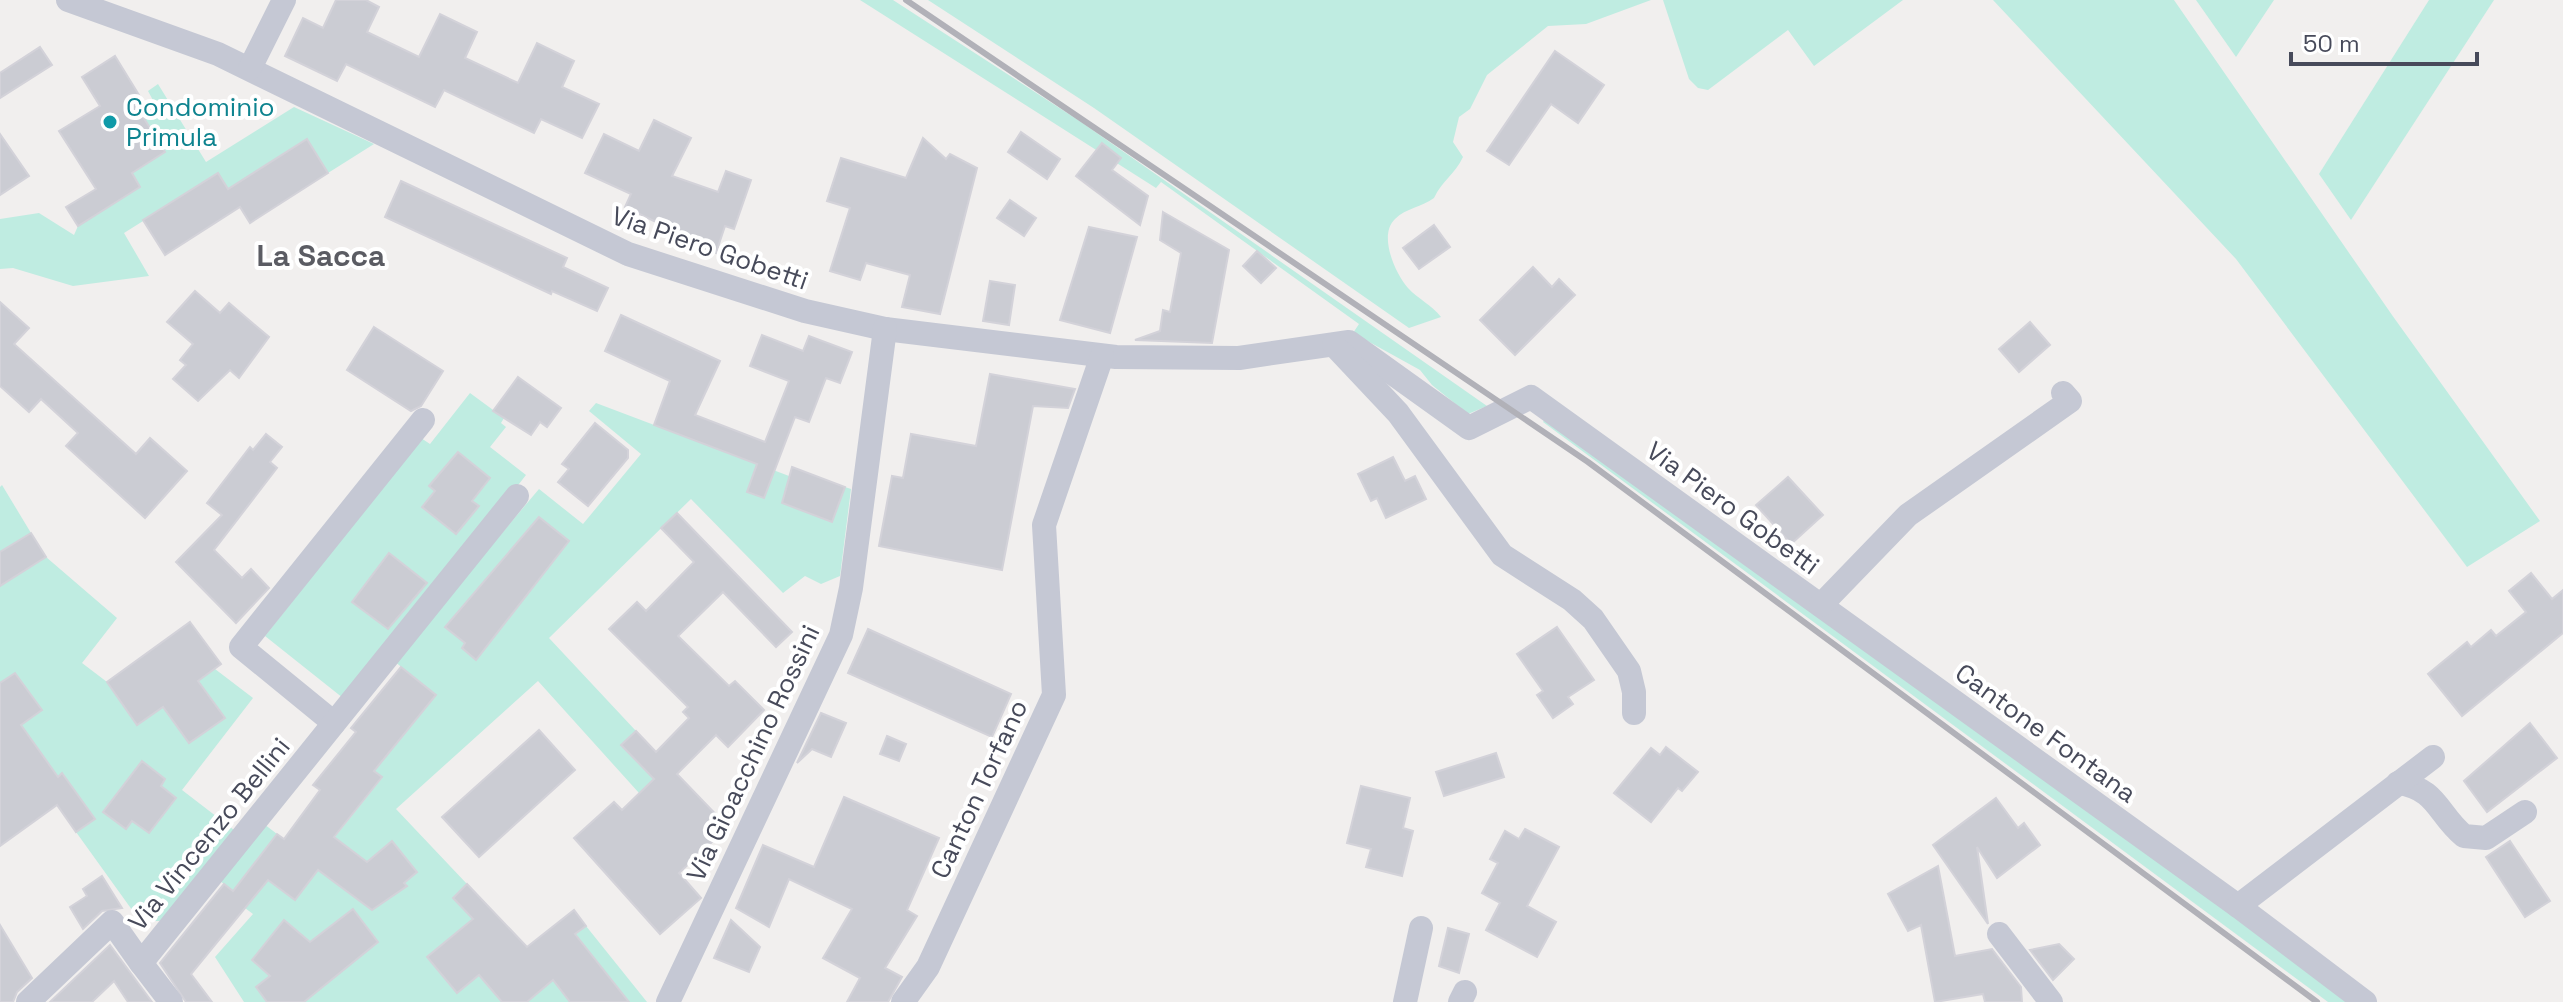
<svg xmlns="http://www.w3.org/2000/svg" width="2563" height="1002" viewBox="0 0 2563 1002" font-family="'Space Grotesk',sans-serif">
	<rect width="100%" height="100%" fill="#f1efee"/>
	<g fill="#bfece1">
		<polygon points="860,0 893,0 1081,122 1487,406 1468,414 1432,385 1420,370 1353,333 1359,324 1161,182 1156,188"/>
		<path d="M 928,0 L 1651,0 L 1586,24 L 1548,26 L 1487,75 L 1470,109 L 1459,117 L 1453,142 L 1463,157 C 1455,174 1442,181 1434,198 C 1422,207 1406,208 1395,219 C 1378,235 1395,273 1408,288 C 1418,299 1432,305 1441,317 L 1409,328 L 1094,108 Z"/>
		<polygon points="1663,0 1903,0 1814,66 1788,30 1708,90 1698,88 1689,79"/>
		<polygon points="1993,0 2174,0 2392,315 2540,521 2467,567 2236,259"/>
		<polygon points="2196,0 2274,0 2236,57"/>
		<polygon points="2429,0 2494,0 2351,220 2319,174"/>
		<polygon points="158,84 206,162 294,107 374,144 328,173 306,139 228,189 218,174 124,233 149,276 73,286 13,268 0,269 0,219 39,213 74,235 78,226 140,187 132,173 165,152 141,113 155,104 148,91"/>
		<polygon points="470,393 504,418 501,423 506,427 490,447 526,475 348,702 265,636 421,438 430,444"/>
		<polygon points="596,403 789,476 783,503 831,522 845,487 851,489 840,576 821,584 805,576 783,593 691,499 549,638 636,731 622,745 654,779 639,793 538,681 396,809 467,884 453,898 535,984 558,949 586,926 647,1002 244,1002 215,957 253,914 245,908 248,903 220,881 264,824 277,834 252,867 315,868 333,881 355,853 334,838 382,778 374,771 436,695 394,661 539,489 583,524 641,454 589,411"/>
		<polygon points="1546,417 2353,1002 2328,1002 1543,422"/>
		<polygon points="2,485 31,533 0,552 0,487"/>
		<polygon points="46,557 117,618 82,663 107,682 137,725 163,707 190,743 224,718 198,681 215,669 253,698 182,790 234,830 164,921 140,921 76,832 94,819 63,774 58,777 42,755 24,767 3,737 41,710 15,673 0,683 0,586"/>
	</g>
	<g fill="#cbccd3" stroke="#d3d2d9" stroke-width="2">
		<polygon points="336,0 366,0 379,7 367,32 419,57 440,14 477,32 465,58 518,83 537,43 574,61 562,87 599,104 582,138 541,119 534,133 444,90 435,107 346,64 337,81 285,56 303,18 323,28"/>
		<polygon points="40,47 52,65 0,98 0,73"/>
		<polygon points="1555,51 1604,85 1578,123 1551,104 1509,165 1487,151"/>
		<polygon points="115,56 142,100 135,104 165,152 132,173 140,187 78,226 66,207 96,189 59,131 100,106 82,77"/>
		<polygon points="654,120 691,138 672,176 718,192 726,171 751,180 734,229 725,226 716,253 683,241 685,236 625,207 631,194 585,173 604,134 639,151"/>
		<polygon points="1021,132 1060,159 1047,179 1008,152"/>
		<polygon points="0,134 29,176 0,195"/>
		<polygon points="923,138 946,159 950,154 977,168 940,314 902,307 910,275 866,263 860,280 830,271 850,208 827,201 841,158 906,178"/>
		<polygon points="307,139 328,173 250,223 240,207 165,255 143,220 218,173 228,189"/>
		<polygon points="1102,143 1121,158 1112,170 1148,196 1140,225 1076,176"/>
		<polygon points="401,181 567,258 563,267 608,288 597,311 552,291 551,294 385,217"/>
		<polygon points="1010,200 1036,218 1024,236 997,218"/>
		<polygon points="1163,212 1229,250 1212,343 1135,340 1160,331 1163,310 1170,312 1181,253 1160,240"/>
		<polygon points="1434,225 1450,247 1419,269 1403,248"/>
		<polygon points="1089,227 1137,237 1110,333 1060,320"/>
		<polygon points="1257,251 1276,268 1261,283 1243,266"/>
		<polygon points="1533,267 1552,287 1559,279 1575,295 1515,355 1480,320"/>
		<polygon points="990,281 1015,285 1009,325 983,321"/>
		<polygon points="195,291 220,313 229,303 269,337 239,378 230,370 198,401 173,379 186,365 180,360 193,344 167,322"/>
		<polygon points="0,302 29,328 14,344 136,454 150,438 187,471 145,518 66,446 78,433 41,399 29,412 0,386"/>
		<polygon points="621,315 720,361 695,415 765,442 789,381 750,366 762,335 803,351 809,336 852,352 840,383 826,378 809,422 795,417 764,498 747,492 757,464 654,425 670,381 605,351"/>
		<polygon points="2030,322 2050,345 2019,372 1999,349"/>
		<polygon points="374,327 443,371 421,406 411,411 347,370"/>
		<polygon points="990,374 1075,389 1068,408 1033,406 1002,570 879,546 892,476 903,478 911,434 976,446"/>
		<polygon points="518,377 561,408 547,427 540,422 531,435 493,411"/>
		<polygon points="595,423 628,450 628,458 588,506 558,482 569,469 562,464"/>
		<polygon points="266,434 282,447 270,462 277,468 214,550 242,578 251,569 269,588 236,623 176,562 222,515 207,503 250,447 253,450"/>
		<polygon points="458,452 490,478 472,501 479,506 456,534 422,507 435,491 429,486"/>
		<polygon points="1393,457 1405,481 1415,476 1426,499 1386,518 1377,498 1371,501 1358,474"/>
		<polygon points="792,467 845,487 832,522 782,503"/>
		<polygon points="1788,477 1823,515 1791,544 1756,505"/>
		<polygon points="677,513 792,632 776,647 723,592 678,636 729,686 735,681 764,710 728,747 716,735 677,774 728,827 679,873 701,898 660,934 574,838 614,802 622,810 654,779 621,745 636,731 656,752 689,718 683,712 688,707 609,629 637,602 646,611 694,562 661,528"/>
		<polygon points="539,517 569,541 476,660 462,648 465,643 445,627"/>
		<polygon points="31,533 46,557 0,586 0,552"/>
		<polygon points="389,553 427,583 388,629 352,602"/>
		<polygon points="2531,573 2552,599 2563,590 2563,633 2462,716 2428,674 2467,642 2471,647 2491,630 2496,636 2526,612 2509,591"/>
		<polygon points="190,622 221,664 198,681 225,718 189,743 163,707 137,725 107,682"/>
		<polygon points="1557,627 1594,680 1568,697 1573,704 1553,718 1537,695 1543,691 1517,654"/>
		<polygon points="868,629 1011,694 992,737 848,673"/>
		<polygon points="401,667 436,695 374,771 382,777 334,837 367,862 392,841 417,872 404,883 407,886 372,910 318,870 295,900 268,880 191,974 212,1002 186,1002 160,963 224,884 233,891 277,834 284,839 320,790 313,785 356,732 351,728"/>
		<polygon points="15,673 42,710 21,725 58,777 62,773 95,819 76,832 57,805 0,846 0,683"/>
		<polygon points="821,713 846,723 831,757 812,749 797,763"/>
		<polygon points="2530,723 2557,758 2487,812 2464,781"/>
		<polygon points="539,730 575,770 479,857 442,817"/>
		<polygon points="887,736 906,744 899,761 880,754"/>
		<polygon points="1666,747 1698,772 1682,791 1678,788 1651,822 1614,793 1651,748 1660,755"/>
		<polygon points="1496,753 1504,777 1444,796 1436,772"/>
		<polygon points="142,761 165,779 161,786 176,798 149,833 132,821 126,829 103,812"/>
		<polygon points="1361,786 1410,798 1403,828 1413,831 1402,876 1366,867 1371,849 1347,843"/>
		<polygon points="844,797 939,838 907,910 917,916 885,968 902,977 888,1002 847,1002 860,978 823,958 852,909 789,879 769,927 736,908 763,845 814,867"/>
		<polygon points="1996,798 2018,828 2024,823 2040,845 1997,878 1977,847 1988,924 1933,845"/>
		<polygon points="1525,829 1559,847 1527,906 1556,922 1537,957 1486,930 1500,903 1482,893 1498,863 1490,859 1505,831 1519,839"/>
		<polygon points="2510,841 2550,901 2525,917 2486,857"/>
		<polygon points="1938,866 1955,956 1992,949 2021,987 2022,1002 1985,1002 1983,994 1935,1002 1921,925 1908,931 1888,894"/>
		<polygon points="102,876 122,908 102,911 83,929 70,907 87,896 83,889"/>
		<polygon points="467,884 527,947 574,910 586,926 575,934 629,1002 570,1002 553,980 527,1002 502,1002 479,975 457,993 427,957 473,919 453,898"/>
		<polygon points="353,909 378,942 304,1002 267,1002 256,987 270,976 252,960 284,920 310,942"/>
		<polygon points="731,920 760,947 749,972 714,958"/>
		<polygon points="0,925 32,978 17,992 13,1002 0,1002"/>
		<polygon points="1448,928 1469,934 1459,973 1439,966"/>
		<polygon points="2059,944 2074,959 2053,980 2030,950"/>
		<polygon points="110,945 152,1002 128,1002 114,981 92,1002 50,1002"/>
	</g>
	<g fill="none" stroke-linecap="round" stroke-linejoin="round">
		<g stroke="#c5c8d4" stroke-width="24">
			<polyline points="68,0 218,54 628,254 805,311 885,329 1116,357 1239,358 1349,342 1469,428 1531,397 2238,906 2365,1002"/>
			<polyline points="250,68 284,0"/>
			<polyline points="1334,345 1398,413 1502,555 1572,600 1593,619 1629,671 1634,692 1634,713"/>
			<polyline points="1821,605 1908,515 2070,401 2063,393"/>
			<polyline points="334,723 241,647 423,420"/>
			<path d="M 2398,783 C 2438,789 2437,814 2464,836 L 2486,838 L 2525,812"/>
			<polyline points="2238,906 2433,757"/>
			<polyline points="1999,934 2051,1002"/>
			<polyline points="141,963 171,1002"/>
			<polyline points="28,1002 112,922 141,963 517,496"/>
			<polyline points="668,1002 841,635 851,588 885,329"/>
			<polyline points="903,1002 928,967 1054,695 1044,525 1102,356"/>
			<polyline points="1405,1002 1421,928"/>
			<polyline points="1460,1002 1465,992"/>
		</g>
		<polyline stroke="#b1b1b8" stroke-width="6" points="906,0 1588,462 2317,1002"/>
	</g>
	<circle fill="#0f9aa8" stroke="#fff" stroke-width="3" cx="110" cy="122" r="8"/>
	<g text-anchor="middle" stroke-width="8" stroke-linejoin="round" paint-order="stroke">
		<g font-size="26" fill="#0d838f" stroke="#fff" text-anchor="start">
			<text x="126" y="116">Condominio<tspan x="126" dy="30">Primula</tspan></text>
		</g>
		<g font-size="26" fill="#474a5a" stroke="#fff">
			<text transform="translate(710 248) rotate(19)" y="9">Via Piero Gobetti</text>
			<text transform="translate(1733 508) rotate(36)" y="9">Via Piero Gobetti</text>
			<text transform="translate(2046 733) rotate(36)" y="9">Cantone Fontana</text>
			<text transform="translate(753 753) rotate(-65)" y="9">Via Gioacchino Rossini</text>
			<text transform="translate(979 789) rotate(-65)" y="9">Canton Torfano</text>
			<text transform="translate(209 834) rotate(-51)" y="9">Via Vincenzo Bellini</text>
		</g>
		<g font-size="30" font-weight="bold" fill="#5b5c63" stroke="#fff">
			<text x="321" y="266">La Sacca</text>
		</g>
	</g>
	<path d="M2291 52v12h186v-12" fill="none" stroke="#474a5a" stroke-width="4"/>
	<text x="2303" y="52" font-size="24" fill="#474a5a" stroke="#ffffff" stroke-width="6" paint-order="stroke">50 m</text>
</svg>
